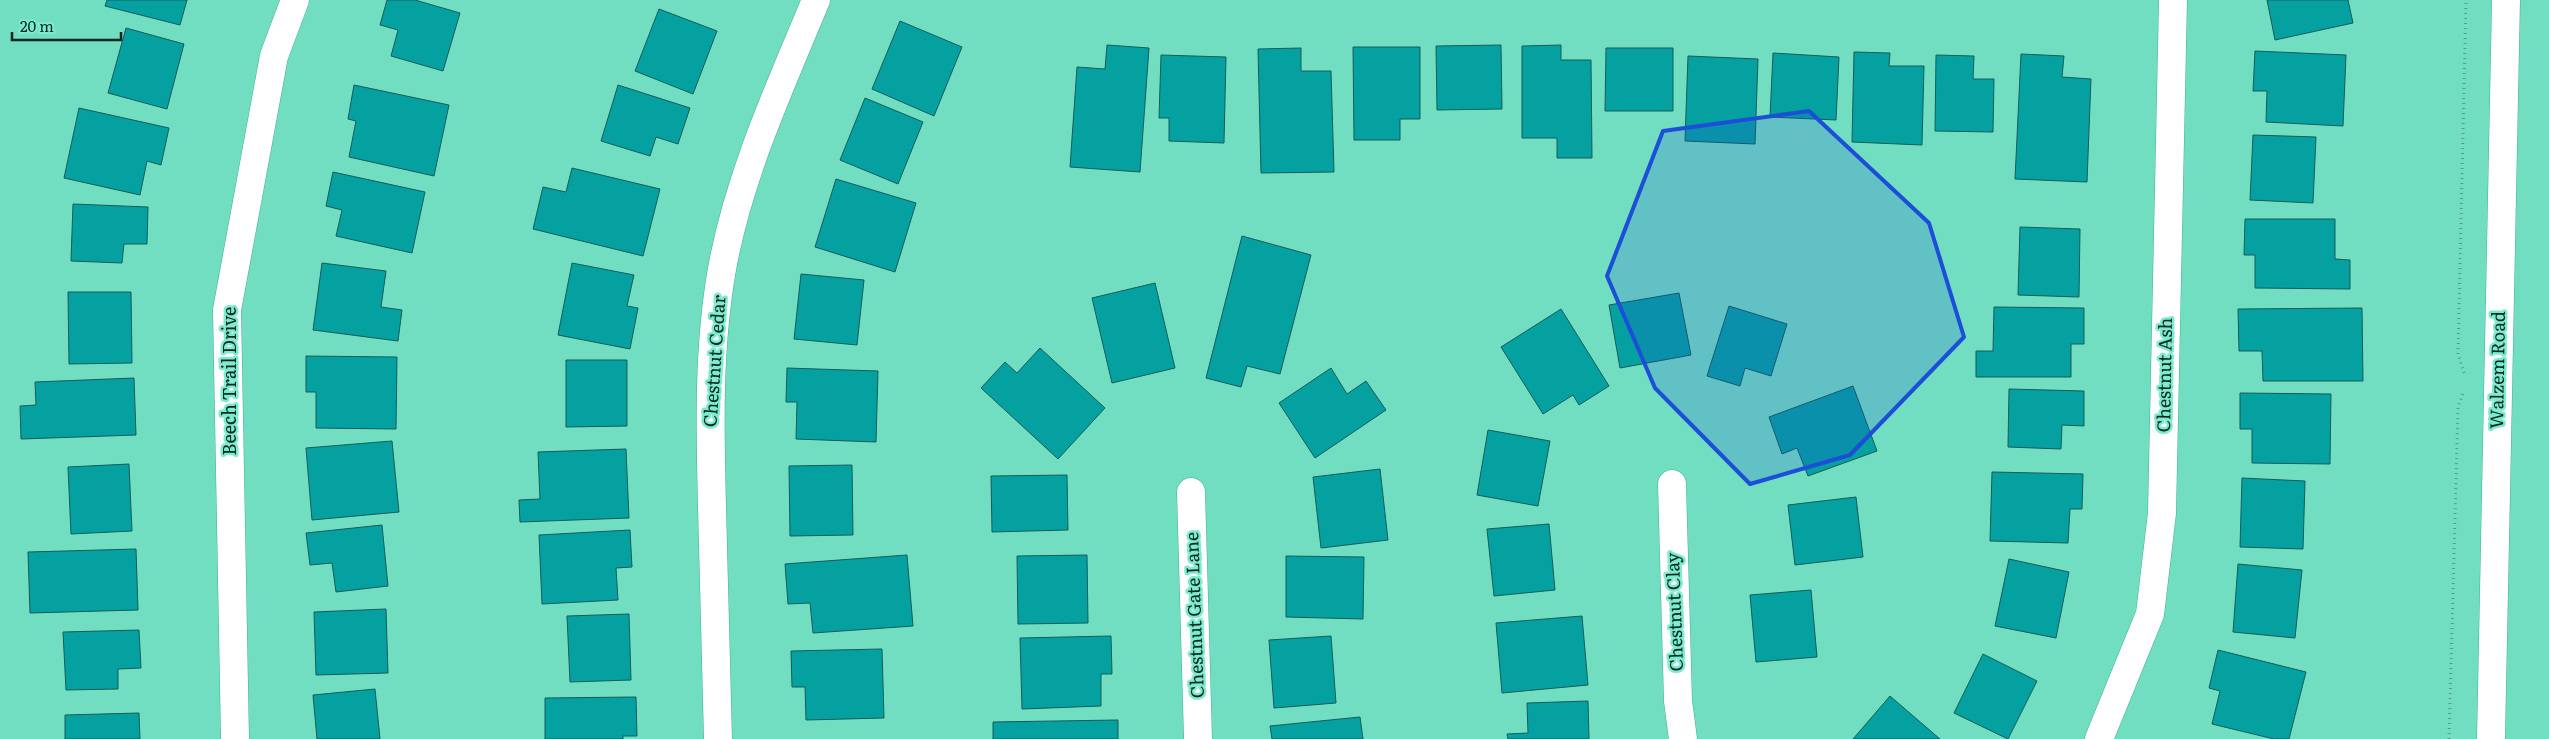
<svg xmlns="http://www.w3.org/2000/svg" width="2549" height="739" viewBox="0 0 2549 739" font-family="Literata,serif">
	<rect width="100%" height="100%" fill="#72dec1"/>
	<g fill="#05a1a0" stroke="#165b5a">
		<polygon points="107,0 187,0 180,25 105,6"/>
		<polygon points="387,0 415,0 460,13 443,71 391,56 398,30 380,25"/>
		<polygon points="2267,0 2348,0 2353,23 2275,40"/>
		<polygon points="659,9 717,31 693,94 635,71"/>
		<polygon points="900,21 962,47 934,116 872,89"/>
		<polygon points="126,28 184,44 167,109 108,93"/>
		<polygon points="1107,45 1149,48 1140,172 1070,167 1077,67 1105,69"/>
		<polygon points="1501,45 1502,109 1437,110 1436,46"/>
		<polygon points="1561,45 1561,60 1591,60 1592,158 1557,158 1557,138 1522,138 1522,46"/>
		<polygon points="1353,47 1420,47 1420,119 1400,119 1400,140 1354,140"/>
		<polygon points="1301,48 1301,71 1331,71 1334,172 1261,173 1258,49"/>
		<polygon points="1606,48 1673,48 1673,111 1605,111"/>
		<polygon points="2255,51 2346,55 2343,126 2266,122 2267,91 2253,91"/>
		<polygon points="1854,52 1890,53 1889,66 1924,66 1922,145 1852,142"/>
		<polygon points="1773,53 1839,57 1836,120 1770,117"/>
		<polygon points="2021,54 2064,56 2062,77 2091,79 2087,182 2015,179"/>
		<polygon points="1161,55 1226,57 1224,143 1169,141 1169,118 1159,118"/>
		<polygon points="1936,55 1974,56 1973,79 1994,79 1993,132 1935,131"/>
		<polygon points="1688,56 1758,59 1755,144 1685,141"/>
		<polygon points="354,85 449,105 434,176 349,157 356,121 348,119"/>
		<polygon points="618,85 690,108 678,144 656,137 650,156 601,141"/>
		<polygon points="865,98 923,122 898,184 840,160"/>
		<polygon points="79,108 169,128 161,165 147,161 140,195 64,178"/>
		<polygon points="2253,135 2316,137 2313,203 2250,200"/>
		<polygon points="572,168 660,189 643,256 533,229 543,187 566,192"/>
		<polygon points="333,172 425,192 412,253 336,236 342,210 326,206"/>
		<polygon points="836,179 916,203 895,272 815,247"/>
		<polygon points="73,204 148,207 147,244 124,244 122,263 71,261"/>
		<polygon points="2245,219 2335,219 2335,259 2350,260 2350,289 2255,288 2255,255 2244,255"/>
		<polygon points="2020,227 2080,229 2079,297 2018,295"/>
		<polygon points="1242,236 1311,255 1280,374 1247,366 1241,387 1206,378"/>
		<polygon points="322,263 386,271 381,307 402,310 398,341 313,330"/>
		<polygon points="572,263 634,275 627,306 638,308 630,349 558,335"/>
		<polygon points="801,274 864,280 857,345 794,339"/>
		<polygon points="1155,283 1175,368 1112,383 1092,298"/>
		<polygon points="68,292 131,292 132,363 69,364"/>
		<polygon points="1679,293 1691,355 1620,368 1609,305"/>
		<polygon points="1729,306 1787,324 1771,376 1745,368 1740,386 1707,376"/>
		<polygon points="1994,307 2084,308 2084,344 2071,344 2071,377 1976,377 1976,351 1993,351"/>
		<polygon points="2362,308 2363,381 2263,381 2262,351 2239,351 2238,309"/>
		<polygon points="1561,309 1609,386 1579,405 1573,395 1543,414 1501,347"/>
		<polygon points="1040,348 1105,408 1058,459 981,388 1005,362 1017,373"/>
		<polygon points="306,356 397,357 396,429 316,428 316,392 306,392"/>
		<polygon points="566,360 627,360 627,426 566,427"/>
		<polygon points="787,368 878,371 876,442 796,439 797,402 786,402"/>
		<polygon points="1331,368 1347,394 1366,381 1386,410 1315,458 1279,403"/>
		<polygon points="134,378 136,435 21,439 20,406 36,405 35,382"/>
		<polygon points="1853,386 1877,451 1808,476 1797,448 1782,454 1769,417"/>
		<polygon points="2009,389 2084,391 2084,426 2062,425 2061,449 2008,447"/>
		<polygon points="2240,393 2331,394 2330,464 2252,463 2252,429 2240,429"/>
		<polygon points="1488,430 1550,441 1538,506 1477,495"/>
		<polygon points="392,441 399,512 312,520 306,448"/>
		<polygon points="626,449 629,518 520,522 519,500 540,499 538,452"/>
		<polygon points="129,464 132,531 71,534 68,467"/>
		<polygon points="852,465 853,535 790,536 789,466"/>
		<polygon points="1380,469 1388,540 1321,548 1313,477"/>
		<polygon points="1992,472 2083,474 2082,509 2070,509 2068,543 1990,541"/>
		<polygon points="1067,475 1068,530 992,532 991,476"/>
		<polygon points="2242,478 2305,481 2303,549 2240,547"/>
		<polygon points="1856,497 1863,557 1795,565 1788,505"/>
		<polygon points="1549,524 1555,590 1494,596 1487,529"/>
		<polygon points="382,525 388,586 336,592 332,563 310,565 306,533"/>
		<polygon points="630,530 632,567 616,568 618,600 542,604 539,535"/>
		<polygon points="136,549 138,610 30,613 28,552"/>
		<polygon points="907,555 913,626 813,633 810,603 788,604 785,564"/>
		<polygon points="1087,555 1088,623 1018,624 1017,556"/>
		<polygon points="1286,556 1364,557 1363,619 1286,617"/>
		<polygon points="2009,559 2069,572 2056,638 1995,626"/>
		<polygon points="2238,564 2302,570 2295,638 2233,632"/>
		<polygon points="1811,590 1817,657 1756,662 1750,595"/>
		<polygon points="386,609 388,673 316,675 314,612"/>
		<polygon points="629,614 631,680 570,682 567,616"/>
		<polygon points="1582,616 1588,685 1502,693 1496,623"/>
		<polygon points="139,630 141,668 118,669 118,689 66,690 63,632"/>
		<polygon points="1111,636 1112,674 1101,674 1101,706 1022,709 1020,638"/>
		<polygon points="1331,636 1336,703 1274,708 1269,640"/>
		<polygon points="882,649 884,718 806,720 805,687 792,687 791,651"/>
		<polygon points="2218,650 2306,672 2289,739 2274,739 2212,724 2220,691 2209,688"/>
		<polygon points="1983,654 2037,681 2008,739 1954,713"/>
		<polygon points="375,689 380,739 317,739 313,695"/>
		<polygon points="1890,696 1940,739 1853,739"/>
		<polygon points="636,697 637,736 623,736 623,739 545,739 545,698"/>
		<polygon points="1588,701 1589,739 1508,739 1507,734 1528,733 1527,703"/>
		<polygon points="139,713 140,739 65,739 65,715"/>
		<polygon points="1360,717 1363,739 1272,739 1270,726"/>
		<polygon points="1118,720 1118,739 993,739 993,722"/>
	</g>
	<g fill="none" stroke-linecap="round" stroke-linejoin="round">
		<g stroke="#40b095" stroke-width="29">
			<g id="minor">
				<polyline points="1672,484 1678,701 1683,739"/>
				<polyline points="1191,492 1198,739"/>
				<polyline points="235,739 227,310 274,56 295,0"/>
				<path d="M 718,739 C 716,662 714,585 712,507 C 710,427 708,348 722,269 C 739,175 780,87 816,0"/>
				<polyline points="2099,739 2150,614 2162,513 2173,0"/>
				<polyline points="2491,739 2506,0"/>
			</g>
		</g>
		<g stroke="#4ea28c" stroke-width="3" stroke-dasharray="1 4" stroke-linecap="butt">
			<polyline points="2464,373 2458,354 2466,0"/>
			<polyline points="2449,739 2458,407 2464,391"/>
		</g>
		<use href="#minor" stroke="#fff" stroke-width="28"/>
	</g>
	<path fill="#1d4ed8" fill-opacity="0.2" stroke="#1d4ed8" stroke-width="4" stroke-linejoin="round" d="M 1809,111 L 1929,223 L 1964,337 L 1850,455 L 1750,484 L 1655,388 L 1607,276 L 1663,131 Z"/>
	<g text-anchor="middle" stroke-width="5" stroke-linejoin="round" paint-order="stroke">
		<g font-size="18" fill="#052921" stroke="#7febce">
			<text transform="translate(715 361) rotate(-86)" y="6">Chestnut Cedar</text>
			<text transform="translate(2498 370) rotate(-89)" y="6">Walzem Road</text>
			<text transform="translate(2165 375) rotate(-89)" y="6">Chestnut Ash</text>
			<text transform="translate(230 381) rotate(-90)" y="6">Beech Trail Drive</text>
			<text transform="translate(1675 612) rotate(-92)" y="6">Chestnut Clay</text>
			<text transform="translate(1195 615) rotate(-92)" y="6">Chestnut Gate Lane</text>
		</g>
	</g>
	<path d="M12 32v8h109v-8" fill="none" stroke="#052921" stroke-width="2.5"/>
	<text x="20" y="32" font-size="15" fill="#052921" stroke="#7febce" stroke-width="4" paint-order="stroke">20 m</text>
</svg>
